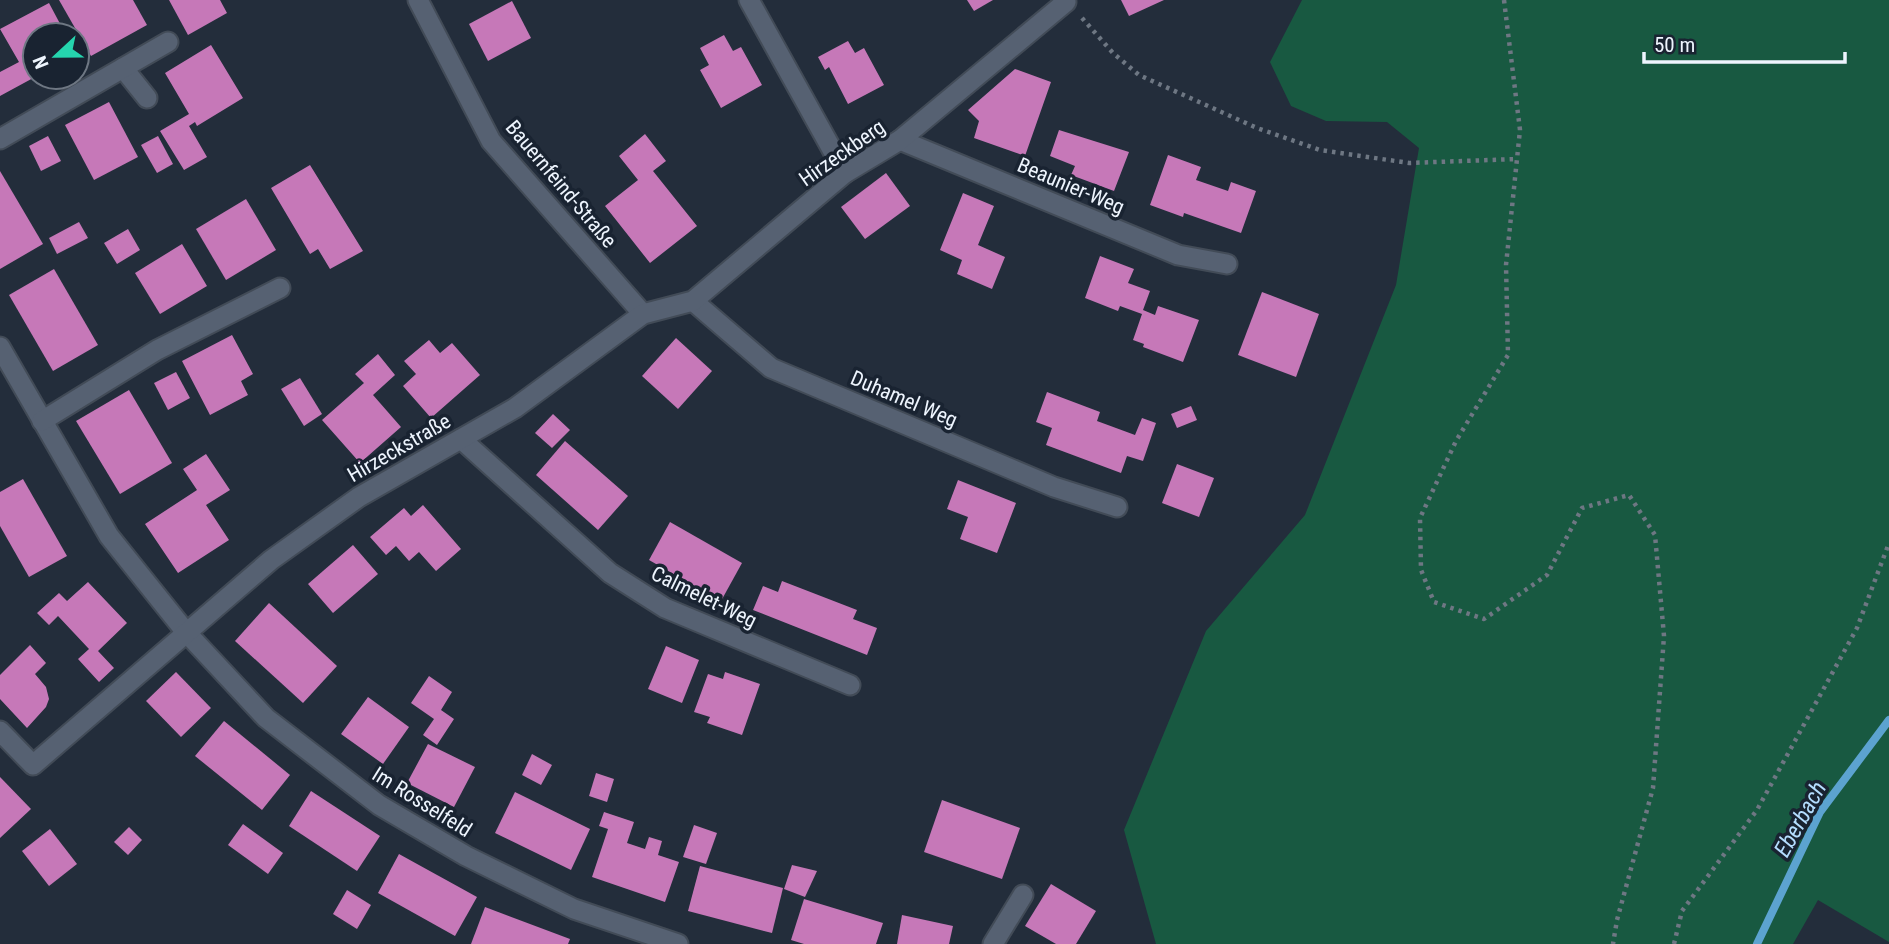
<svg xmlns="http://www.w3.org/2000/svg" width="1889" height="944" viewBox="0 0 1889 944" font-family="'Roboto Condensed',sans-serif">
	<rect width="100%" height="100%" fill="#232d3b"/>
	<polygon fill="#185941" points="1302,0 1889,0 1889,942 1818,900 1793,944 1156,944 1124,830 1206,631 1305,515 1396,285 1419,148 1387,122 1326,121 1291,106 1270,62"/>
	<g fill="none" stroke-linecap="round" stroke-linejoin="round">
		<polyline stroke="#5ca3d0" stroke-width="8" points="1757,944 1820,812 1889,720"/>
	</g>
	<g fill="#c678b8">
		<polygon points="59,0 133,0 147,25 91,56"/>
		<polygon points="169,0 220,0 227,13 188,35"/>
		<polygon points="967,0 993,0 974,11"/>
		<polygon points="1121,0 1164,0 1129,16"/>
		<polygon points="512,1 531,38 488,61 469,24"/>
		<polygon points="49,3 66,35 35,35 35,77 0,96 0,72 19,62 0,29"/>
		<polygon points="724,35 733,51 741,47 762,85 721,108 700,70 709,65 700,48"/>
		<polygon points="848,41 855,53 864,48 884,85 848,104 829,67 825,70 818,57"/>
		<polygon points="211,45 243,98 197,126 195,122 189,126 207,157 184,170 160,131 189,114 165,73"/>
		<polygon points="1015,69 1051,82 1025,156 974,138 979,121 968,110"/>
		<polygon points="109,102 138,157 94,180 65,125"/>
		<polygon points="1059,130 1129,152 1114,191 1071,175 1075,166 1050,156"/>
		<polygon points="645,134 666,161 653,171 697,226 650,263 605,206 638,180 619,156"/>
		<polygon points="48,136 61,161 41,171 29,146"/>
		<polygon points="158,136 173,164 157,173 141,145"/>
		<polygon points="1168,155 1201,167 1196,180 1228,191 1231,182 1256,191 1241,233 1184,213 1183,217 1150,205"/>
		<polygon points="310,165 363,251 330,269 318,249 310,254 271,188"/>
		<polygon points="0,171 43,244 0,269"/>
		<polygon points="886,173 910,206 865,239 841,207"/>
		<polygon points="963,193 994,206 978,245 1005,257 992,289 957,274 962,260 940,250"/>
		<polygon points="246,199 276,250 226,280 196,229"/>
		<polygon points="79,222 88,238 57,254 49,238"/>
		<polygon points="128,229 140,250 117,264 104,243"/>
		<polygon points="182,244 207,286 160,314 135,273"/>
		<polygon points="1100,256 1134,269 1128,283 1150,291 1143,310 1155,315 1158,306 1199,320 1183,362 1143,347 1144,344 1133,340 1142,314 1120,306 1118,311 1085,298"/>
		<polygon points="54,269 98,345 53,371 9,295"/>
		<polygon points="1262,292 1319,314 1296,377 1238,355"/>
		<polygon points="232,335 253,374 241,381 248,395 210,415 182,361"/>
		<polygon points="676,338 712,371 678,409 642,376"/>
		<polygon points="429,340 440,353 452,343 480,375 431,418 403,386 416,374 404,361"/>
		<polygon points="378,354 395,375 373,395 401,427 360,463 322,420 364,383 355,374"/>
		<polygon points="176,372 190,398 168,410 154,383"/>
		<polygon points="300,378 322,414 304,426 281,389"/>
		<polygon points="129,390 172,463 120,494 76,421"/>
		<polygon points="1047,392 1100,412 1097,421 1135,435 1142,418 1156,423 1143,461 1127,456 1121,473 1046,445 1052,428 1036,422"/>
		<polygon points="1191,406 1197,420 1177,428 1171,414"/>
		<polygon points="553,414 570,430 552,448 535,433"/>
		<polygon points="565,441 628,496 598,530 536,475"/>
		<polygon points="206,454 230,490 206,505 229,540 178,573 145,524 197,490 183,469"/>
		<polygon points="1177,464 1214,478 1199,517 1162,503"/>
		<polygon points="23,479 67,556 29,577 0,526 0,492"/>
		<polygon points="958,480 1016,503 997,553 960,539 968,517 947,509"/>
		<polygon points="423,505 461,549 436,571 419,552 409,561 396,546 386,555 370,537 404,508 411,516"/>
		<polygon points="670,522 742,563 721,601 649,560"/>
		<polygon points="353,545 378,574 333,613 308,584"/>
		<polygon points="782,581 857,610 853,619 877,628 867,655 753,610 763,586 778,592"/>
		<polygon points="88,582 127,623 98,651 114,668 99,682 78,659 89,649 58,616 49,625 37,613 59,593 67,601"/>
		<polygon points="269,603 337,666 303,703 235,641"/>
		<polygon points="30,645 46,663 35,674 46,687 49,699 46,707 27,728 0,699 0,675"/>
		<polygon points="666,646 699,660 682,703 648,689"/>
		<polygon points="176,672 211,708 181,737 146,701"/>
		<polygon points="725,672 760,684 742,735 707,723 710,717 694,712 708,674 723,679"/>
		<polygon points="429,676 452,692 441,710 454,719 437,745 423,735 434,719 411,703"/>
		<polygon points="368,697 409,727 383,764 341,734"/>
		<polygon points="224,721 290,775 262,810 195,756"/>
		<polygon points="428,744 475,767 454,807 407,783"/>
		<polygon points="532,754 552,765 541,785 522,775"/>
		<polygon points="596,773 614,779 607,802 589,796"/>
		<polygon points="0,777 31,809 0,838"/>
		<polygon points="311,791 380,836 357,871 289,826"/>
		<polygon points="515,792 590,829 571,870 495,833"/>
		<polygon points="942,800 1020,828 1002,879 924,852"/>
		<polygon points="604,812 634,822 627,843 645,849 649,837 662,841 658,855 679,862 665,902 592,877 608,829 599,826"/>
		<polygon points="243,824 283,853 268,874 228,845"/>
		<polygon points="694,825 717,833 706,864 683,857"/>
		<polygon points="129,827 142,840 128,855 114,842"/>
		<polygon points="50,829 77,864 49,886 22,851"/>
		<polygon points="399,854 477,897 455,936 378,893"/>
		<polygon points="792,865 817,871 805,897 784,889"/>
		<polygon points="700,866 783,888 772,933 688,911"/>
		<polygon points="1051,884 1096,911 1076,944 1056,944 1025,926"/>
		<polygon points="347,890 371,905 357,929 333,914"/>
		<polygon points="804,899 883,923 876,944 804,944 791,940"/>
		<polygon points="485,907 570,939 568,944 471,944"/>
		<polygon points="902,915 953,926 949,944 897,944"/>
	</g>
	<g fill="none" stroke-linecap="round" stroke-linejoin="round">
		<g stroke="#424b57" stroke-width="23">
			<g id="minor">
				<polyline points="418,0 491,141 643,314"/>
				<polyline points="749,0 845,173"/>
				<polyline points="123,68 147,98"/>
				<polyline points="0,139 168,42"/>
				<polyline points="900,140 1178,255 1227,264"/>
				<polyline points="693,301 771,368 1054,487 1117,507"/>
				<polyline points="0,347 109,536 185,631 266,718 379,805 466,856 574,909 678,944"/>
				<polyline points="42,421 157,350 280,288"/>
				<polyline points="461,439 610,573 665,608 850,685"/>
				<polyline points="0,731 33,765 271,560 359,497 515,408 643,314 693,301 845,173 900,140 1066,2 1064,0"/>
				<polyline points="993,944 1023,895"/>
			</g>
		</g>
		<g stroke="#6e7783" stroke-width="4.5" stroke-dasharray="3.5 5" stroke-linecap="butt">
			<polyline points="1504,0 1520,130 1506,265 1508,355 1456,441 1420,518 1421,570 1434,602 1484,619 1547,575 1582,508 1629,495 1655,535 1664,636 1653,788 1617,920 1613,944"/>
			<polyline points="1082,18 1113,53 1139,75 1257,128 1320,150 1409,163 1517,159"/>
			<polyline points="1674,944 1682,911 1757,810 1857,628 1889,543"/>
		</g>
		<use href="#minor" stroke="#566172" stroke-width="19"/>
	</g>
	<g text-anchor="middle" stroke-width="7" stroke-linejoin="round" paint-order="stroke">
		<g font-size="21" fill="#eef5fe" stroke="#192331">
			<text transform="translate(842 153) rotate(-35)" y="7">Hirzeckberg</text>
			<text transform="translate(561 184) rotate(50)" y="7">Bauernfeind-Straße</text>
			<text transform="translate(1071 186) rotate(23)" y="7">Beaunier-Weg</text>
			<text transform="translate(904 399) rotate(23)" y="7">Duhamel Weg</text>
			<text transform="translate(399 448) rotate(-30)" y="7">Hirzeckstraße</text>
			<text transform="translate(704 597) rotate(26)" y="7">Calmelet-Weg</text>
			<text transform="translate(422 802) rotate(32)" y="7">Im Rosselfeld</text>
		</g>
		<g font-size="23" font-style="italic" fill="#b4ddfe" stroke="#192331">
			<text transform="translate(1800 819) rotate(-61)" y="8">Eberbach</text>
		</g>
	</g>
	<g transform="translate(56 56) rotate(248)"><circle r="33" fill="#192331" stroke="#6e7783" stroke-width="2"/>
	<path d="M0-5L12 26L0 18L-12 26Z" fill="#25d5ae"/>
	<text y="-10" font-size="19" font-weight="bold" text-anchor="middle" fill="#eef5fe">N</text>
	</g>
	<path d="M1644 52v10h201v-10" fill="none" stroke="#eef5fe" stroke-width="3.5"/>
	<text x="1654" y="52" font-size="21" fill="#eef5fe" stroke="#192331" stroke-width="5" paint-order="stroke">50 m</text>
</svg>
